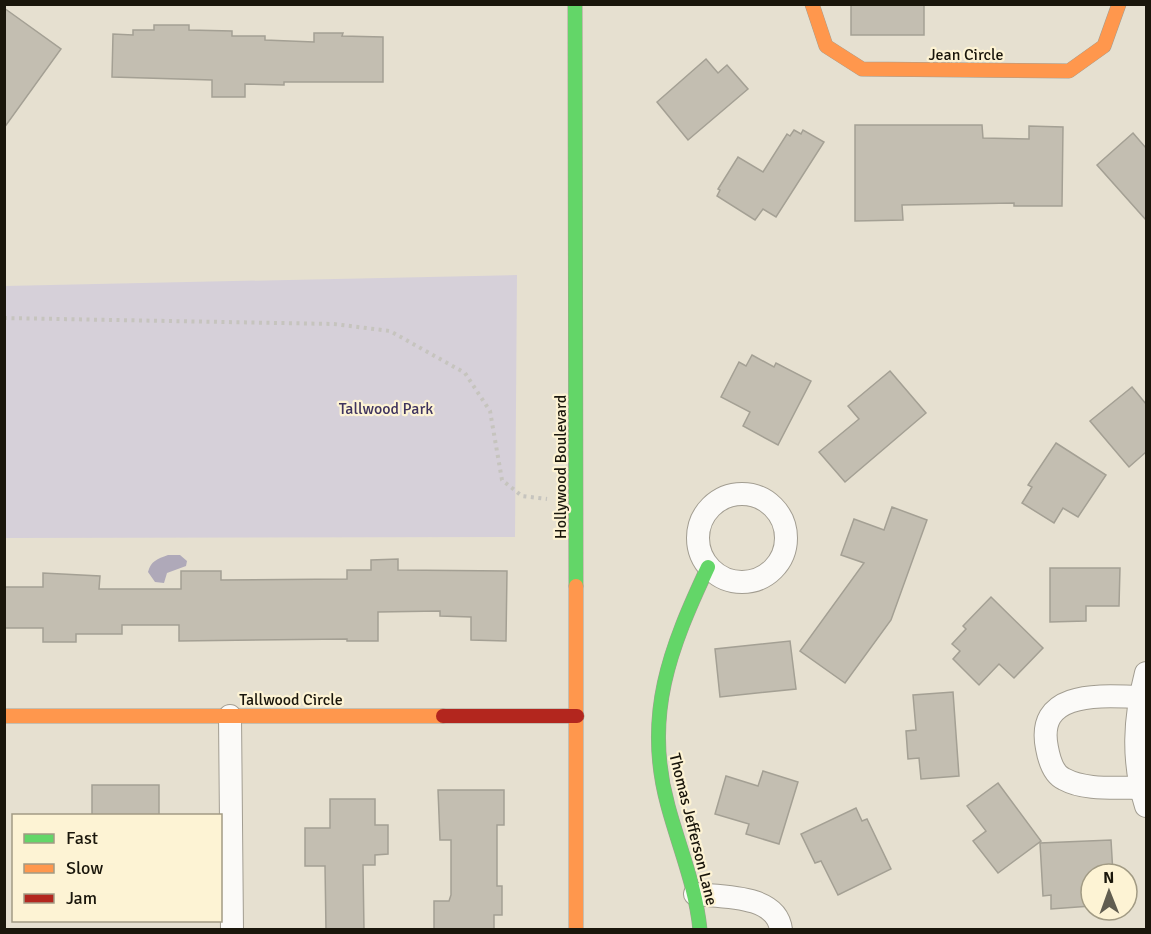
<svg xmlns="http://www.w3.org/2000/svg" width="1151" height="934" viewBox="0 0 1151 934" font-family="Signika,sans-serif">
	<rect width="100%" height="100%" fill="#e6e0d0"/>
	<polygon fill="#d6d0d9" points="517,275 515,537 5,538 5,286"/>
	<path fill="#afa9b9" d="M 168,555 L 180,555 L 187,561 L 186,566 L 167,573 L 164,583 L 155,582 L 148,572 C 151,561 157,559 168,555 Z"/>
	<g fill="#c3beb1" stroke="#a4a094" stroke-width="1.5">
		<rect x="851" y="4" width="73" height="31"/>
		<polygon points="4,8 61,49 4,128"/>
		<polygon points="154,25 189,25 189,30 232,31 232,36 265,36 265,40 314,42 314,33 343,33 342,36 383,37 383,82 284,82 284,85 245,84 245,97 212,97 212,80 112,77 113,34 133,35 133,30 154,30"/>
		<polygon points="706,59 718,73 727,65 748,89 688,140 657,102"/>
		<polygon points="855,125 982,125 983,138 1029,139 1029,126 1063,127 1062,206 1014,206 1014,203 902,205 903,220 855,221"/>
		<polygon points="794,130 801,134 803,130 824,142 776,217 763,209 755,220 717,196 720,190 718,189 738,157 763,172 787,134 790,136"/>
		<polygon points="1133,133 1146,148 1146,220 1097,165"/>
		<polygon points="752,355 774,367 776,363 811,381 778,445 743,426 750,412 721,397 739,362 746,366"/>
		<polygon points="890,371 926,413 845,482 819,452 859,419 848,406"/>
		<polygon points="1132,387 1146,404 1146,452 1129,467 1090,421"/>
		<polygon points="1056,443 1106,475 1078,517 1063,508 1054,523 1022,503 1032,487 1028,485"/>
		<polygon points="892,507 927,520 891,620 845,683 800,651 864,563 841,555 854,519 884,530"/>
		<polygon points="398,559 398,570 507,571 506,641 471,640 471,617 440,616 440,611 378,612 378,641 347,641 347,639 179,641 179,625 122,625 122,634 76,634 76,642 43,642 43,628 4,628 4,587 43,587 43,573 100,576 99,589 181,589 181,571 221,571 221,580 347,579 347,570 371,570 371,560"/>
		<polygon points="1050,568 1120,568 1119,606 1086,606 1086,621 1050,622"/>
		<polygon points="991,597 1043,648 1014,678 999,664 979,685 953,659 960,651 952,644 966,629 963,626"/>
		<polygon points="790,641 796,689 720,697 715,649"/>
		<polygon points="953,692 959,776 921,779 919,758 908,759 906,731 916,730 913,695"/>
		<polygon points="763,771 798,782 779,844 746,834 749,824 715,814 726,776 758,786"/>
		<polygon points="998,783 1041,841 998,873 973,841 986,831 967,806"/>
		<rect x="92" y="785" width="67" height="31"/>
		<polygon points="438,790 504,790 504,825 497,825 497,886 502,886 502,915 494,915 494,930 434,929 434,901 449,901 451,895 451,840 440,840"/>
		<polygon points="330,799 375,799 375,825 388,825 388,854 375,855 375,865 363,865 364,930 326,930 325,866 305,866 305,828 330,828"/>
		<polygon points="856,808 862,821 867,819 891,869 838,895 821,861 815,863 801,834"/>
		<polygon points="1111,840 1113,874 1091,874 1091,906 1051,909 1051,895 1043,896 1040,843"/>
	</g>
	<g fill="none" stroke-linecap="round" stroke-linejoin="round">
		<g stroke="#a29d91" stroke-width="24">
			<g id="street">
				<circle cx="742" cy="538" r="44"/>
				<path d="M 1146,673 C 1134,719 1132,761 1146,806"/>
				<path d="M 1140,697 C 1103,696 1035,689 1047,748 C 1049,759 1053,774 1064,779 C 1086,791 1117,787 1141,788"/>
				<polyline points="230,716 232,930"/>
				<path d="M 695,894 C 721,897 777,894 781,930"/>
			</g>
		</g>
		<g stroke="#a29d91" stroke-width="15">
			<g id="fast">
				<polyline points="575,4 576,586"/>
				<path d="M 700,930 C 696,887 679,847 668,806 C 643,716 670,648 708,567"/>
			</g>
		</g>
		<g stroke="#a29d91" stroke-width="15">
			<g id="slow">
				<polyline points="812,4 826,46 862,69 1069,71 1104,46 1119,4"/>
				<polyline points="576,586 576,930"/>
				<polyline points="4,716 443,716"/>
			</g>
		</g>
		<g stroke="#a29d91" stroke-width="15">
			<polyline id="jam" points="443,716 577,716"/>
		</g>
		<polyline stroke="#c6c4be" stroke-width="4" stroke-dasharray="3 4.5" stroke-linecap="butt" points="4,318 334,324 390,331 465,373 490,411 502,480 522,496 547,499"/>
		<use href="#street" stroke="#fbfaf8" stroke-width="22"/>
		<use href="#fast" stroke="#63d668" stroke-width="14"/>
		<use href="#slow" stroke="#ff974d" stroke-width="14"/>
		<use href="#jam" stroke="#b3261e" stroke-width="14"/>
	</g>
	<g text-anchor="middle" stroke-width="4.5" stroke-linejoin="round" paint-order="stroke">
		<g font-size="16" fill="#1a160b" stroke="#fdf3d4">
			<text x="966" y="60">Jean Circle</text>
			<text transform="translate(560 467) rotate(-90)" y="6">Hollywood Boulevard</text>
			<text x="291" y="705">Tallwood Circle</text>
			<text transform="translate(694 829) rotate(76)" y="6">Thomas Jefferson Lane</text>
		</g>
		<g font-size="16" fill="#3e335e" stroke="#fdf3d4">
			<text x="386" y="414">Tallwood Park</text>
		</g>
	</g>
	<rect width="1151" height="934" fill="none" stroke="#1a160b" stroke-width="12"/>
	<rect x="12" y="814" width="210" height="108" fill="#fdf3d4" stroke="#a29b84" stroke-width="1.5"/>
	<rect x="24" y="834" width="30" height="9" fill="#63d668" stroke="#a29b84" stroke-width="1.5"/>
	<text x="66" y="844" font-size="18" fill="#1a160b">Fast</text>
	<rect x="24" y="864" width="30" height="9" fill="#ff974d" stroke="#a29b84" stroke-width="1.5"/>
	<text x="66" y="874" font-size="18" fill="#1a160b">Slow</text>
	<rect x="24" y="894" width="30" height="9" fill="#b3261e" stroke="#a29b84" stroke-width="1.5"/>
	<text x="66" y="904" font-size="18" fill="#1a160b">Jam</text>
	<g transform="translate(1109 892) rotate(359)"><circle r="28" fill="#fdf3d4" stroke="#a29b84" stroke-width="1.5"/>
	<path d="M0-4.5L10 22L0 15L-10 22Z" fill="#615d50"/>
	<text y="-9" font-size="16" font-weight="bold" text-anchor="middle" fill="#1a160b">N</text>
	</g>
</svg>
